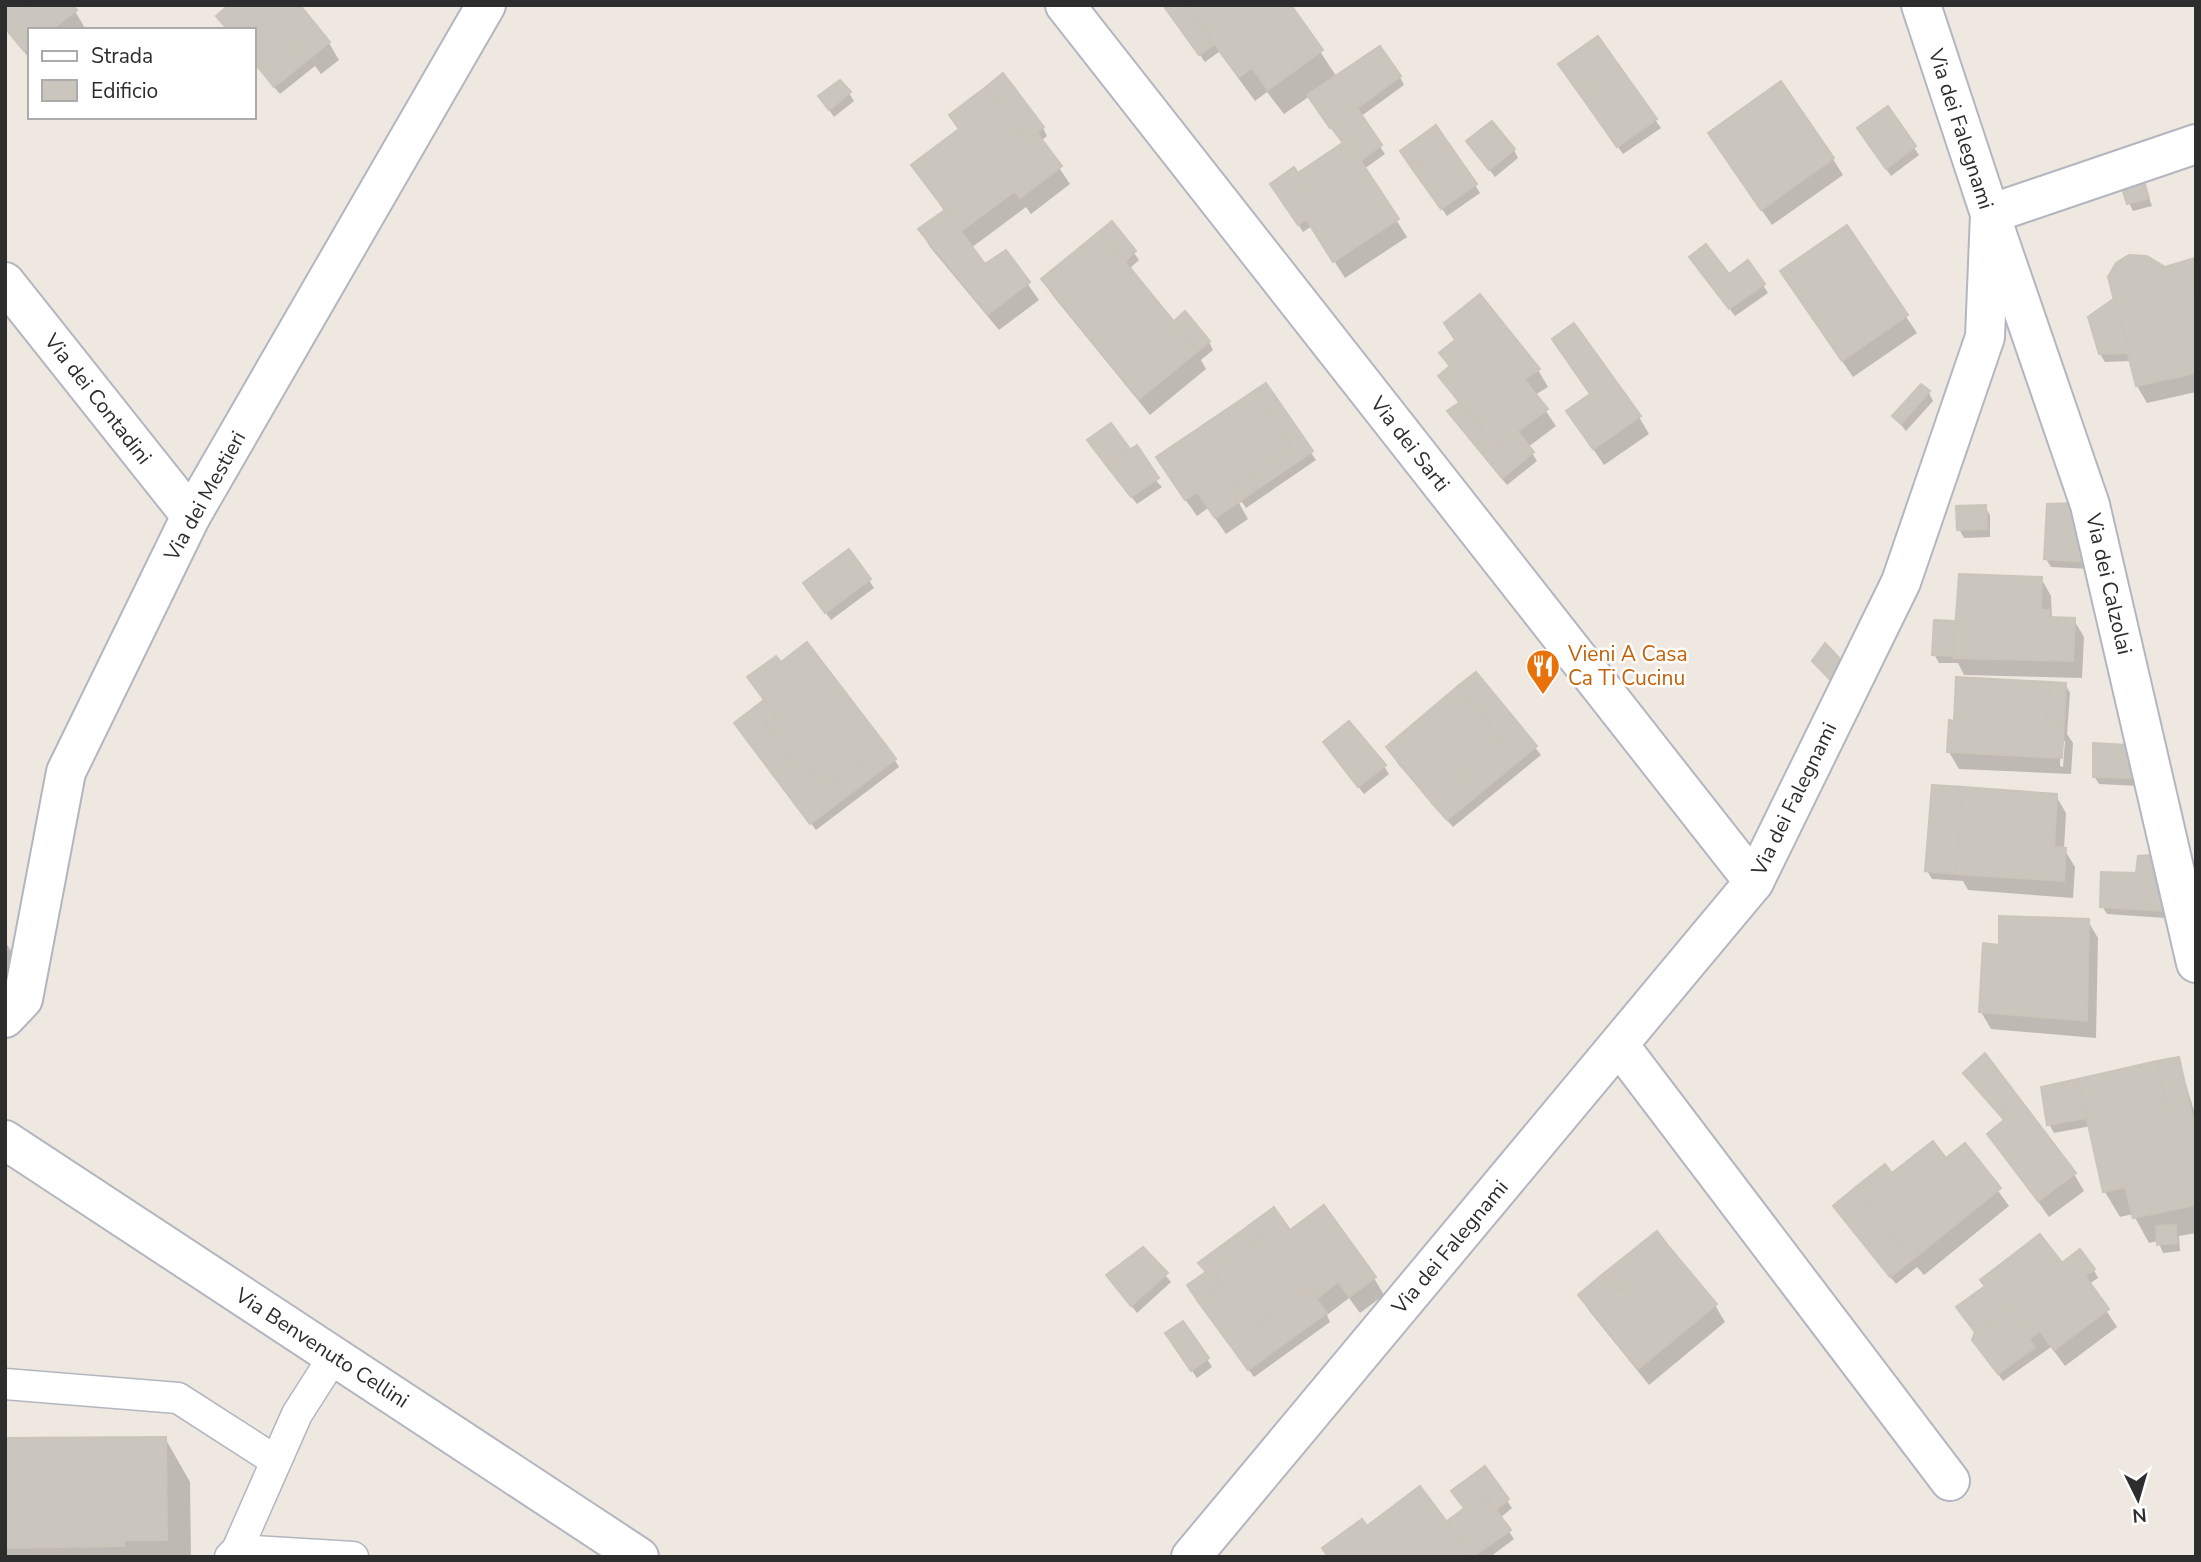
<svg xmlns="http://www.w3.org/2000/svg" width="2201" height="1562" viewBox="0 0 2201 1562" font-family="'Nunito Sans',sans-serif">
	<rect width="100%" height="100%" fill="#eee8e0"/>
	<g fill="#0003" fill-rule="evenodd">
		<polygon points="5,5 76,5 73,8 85,28 30,30 29,58 5,27"/>
		<polygon points="1164,5 1289,5 1337,77 1400,77 1404,85 1360,117 1385,154 1364,169 1407,237 1345,278 1312,226 1303,232 1277,192 1344,144 1310,96 1284,114 1267,92 1255,101 1219,52 1205,62"/>
		<polygon points="218,16 329,43 339,60 321,74 315,66 280,94 254,64 254,30 226,30"/>
		<polygon points="1597,38 1661,128 1623,154 1565,73"/>
		<polygon points="849,93 854,101 834,117 820,97"/>
		<polygon points="1887,108 1919,155 1891,176 1863,137"/>
		<polygon points="1043,128 1047,136 1041,141 1070,184 1031,214 1026,207 971,248 985,267 1005,252 1039,300 999,330 930,247 920,230 945,212 914,166"/>
		<polygon points="1473,149 1514,150 1518,158 1495,177"/>
		<polygon points="1720,150 1833,159 1843,175 1772,225"/>
		<polygon points="1407,159 1475,185 1480,193 1447,216"/>
		<polygon points="2142,179 2152,206 2133,211 2129,203"/>
		<polygon points="1112,223 1139,260 1129,269 1178,330 1176,321 1209,342 1213,350 1201,360 1206,369 1150,415 1053,296 1043,279"/>
		<polygon points="1846,228 1917,333 1853,377 1792,288"/>
		<polygon points="2193,260 2196,265 2196,392 2147,403 2137,386 2131,361 2105,362 2100,354 2115,300 2164,269"/>
		<polygon points="1696,265 1763,285 1768,293 1735,316"/>
		<polygon points="1554,339 1639,417 1649,434 1604,465 1568,412 1591,395"/>
		<polygon points="1441,353 1538,370 1548,387 1535,395 1556,426 1528,447 1537,461 1507,485 1454,420 1459,404 1441,376 1450,369"/>
		<polygon points="1266,385 1316,460 1246,508 1242,502 1239,503 1248,519 1226,534 1208,508 1197,516 1168,475"/>
		<polygon points="1929,393 1933,401 1906,431 1894,416"/>
		<polygon points="1111,425 1129,452 1162,487 1137,504 1089,441"/>
		<polygon points="2049,506 2090,569 2051,567 2046,559"/>
		<polygon points="1985,507 1990,515 1990,537 1964,538 1959,529"/>
		<polygon points="2041,578 2051,596 2052,619 2074,620 2084,637 2082,678 1964,675 1958,663 1939,663 1934,654 1953,623 1957,629"/>
		<polygon points="869,580 874,588 831,620 809,591"/>
		<polygon points="1476,674 1541,755 1453,827 1398,764 1388,747"/>
		<polygon points="750,677 894,759 899,767 816,830 741,731 765,702"/>
		<path d="M 2065,684 L 2070,693 L 2067,734 L 2073,743 L 2071,774 L 1959,769 L 1949,752 ZM 2061,741 L 2065,741 L 2063,767 L 2060,766 Z"/>
		<polygon points="2126,747 2137,786 2099,784 2094,776"/>
		<polygon points="1330,750 1384,766 1389,774 1364,794"/>
		<polygon points="2056,796 2066,813 2064,849 2075,867 2073,898 1968,890 1963,881 1932,879 1927,871"/>
		<polygon points="2150,857 2154,865 2166,918 2107,914 2102,906 2137,874"/>
		<polygon points="2088,921 2098,938 2096,1038 1991,1029 1981,1012 2000,947"/>
		<polygon points="5,942 19,962 5,987"/>
		<polygon points="2178,1059 2196,1117 2196,1233 2179,1236 2180,1251 2163,1253 2158,1241 2149,1243 2133,1214 2120,1217 2105,1192 2091,1126 2054,1133 2049,1124"/>
		<polygon points="1965,1074 2074,1174 2084,1191 2049,1217 1989,1134 2005,1122"/>
		<polygon points="1965,1145 2009,1206 1924,1275 1917,1267 1896,1284 1840,1214 1892,1175 1946,1160"/>
		<polygon points="1290,1232 1374,1278 1384,1295 1360,1313 1349,1298 1327,1315 1330,1322 1254,1377 1206,1312"/>
		<polygon points="1143,1249 1171,1282 1137,1313 1108,1276"/>
		<polygon points="2094,1270 2098,1278 2089,1284 2117,1327 2065,1366 2051,1347 2003,1381 1979,1348 1976,1335 1958,1308"/>
		<polygon points="1580,1295 1715,1305 1725,1322 1649,1385 1590,1312"/>
		<polygon points="1172,1341 1207,1359 1212,1367 1197,1378"/>
		<polygon points="165,1438 190,1482 191,1557 5,1557 5,1440"/>
		<polygon points="1484,1469 1512,1508 1500,1518 1514,1539 1490,1557 1329,1557 1367,1528 1458,1540 1466,1510 1458,1499"/>
	</g>
	<g fill="#cac6be" stroke="#cac4b9" stroke-width="2">
		<polygon points="5,5 28,5 46,30 30,30 30,47 24,51 5,28"/>
		<polygon points="28,5 73,5 77,10 51,30 46,30"/>
		<polygon points="229,5 300,5 330,42 310,58 299,44 263,73 254,62 254,30 228,30 216,16"/>
		<polygon points="1163,5 1186,5 1215,44 1199,55"/>
		<polygon points="1186,5 1291,5 1323,50 1268,90 1252,68 1239,77"/>
		<polygon points="1598,36 1620,67 1581,96 1558,64"/>
		<polygon points="299,44 310,58 274,87 263,73"/>
		<polygon points="1380,46 1401,76 1330,128 1307,95"/>
		<polygon points="1620,67 1657,119 1617,147 1581,96"/>
		<polygon points="1003,73 1044,127 1027,141 986,87"/>
		<polygon points="840,80 851,92 829,110 818,96"/>
		<polygon points="1781,81 1834,158 1761,210 1708,133"/>
		<polygon points="986,87 1027,141 1037,133 1062,166 1020,198 1015,191 961,231 911,165 959,129 949,115"/>
		<polygon points="1888,106 1916,146 1886,169 1857,128"/>
		<polygon points="1357,108 1382,145 1361,160 1347,140 1343,143 1331,127"/>
		<polygon points="1492,121 1515,149 1489,170 1466,141"/>
		<polygon points="1436,125 1449,144 1413,170 1400,151"/>
		<polygon points="1347,140 1399,219 1333,262 1306,219 1322,208 1298,173"/>
		<polygon points="1449,144 1477,184 1441,209 1413,170"/>
		<polygon points="1294,167 1322,208 1298,225 1270,184"/>
		<polygon points="2143,177 2149,198 2127,204 2121,185"/>
		<polygon points="945,210 985,264 1006,250 1030,282 988,314 918,229"/>
		<polygon points="1112,221 1136,251 1125,261 1100,231"/>
		<polygon points="1847,225 1908,315 1842,361 1780,271"/>
		<polygon points="1100,231 1198,351 1139,399 1041,279"/>
		<polygon points="1706,244 1729,274 1748,260 1765,284 1729,309 1689,257"/>
		<polygon points="2129,255 2147,256 2165,267 2194,258 2196,373 2136,386 2108,277 2116,263"/>
		<polygon points="1480,294 1540,369 1524,379 1548,409 1496,447 1438,376 1450,366 1439,353 1455,340 1444,323"/>
		<polygon points="2115,298 2129,353 2099,354 2088,317"/>
		<polygon points="1185,311 1210,341 1198,351 1174,321"/>
		<polygon points="1574,323 1641,416 1593,449 1566,411 1590,394 1552,339"/>
		<polygon points="1266,383 1313,451 1240,501 1231,489 1291,447 1254,391"/>
		<polygon points="1921,384 1930,391 1901,424 1892,416"/>
		<polygon points="1254,391 1291,447 1231,489 1240,501 1215,518 1197,492 1185,500 1156,457"/>
		<polygon points="1460,402 1496,447 1517,431 1534,452 1502,478 1447,411"/>
		<polygon points="1111,423 1130,449 1106,465 1087,440"/>
		<polygon points="1137,445 1159,478 1131,497 1106,465"/>
		<polygon points="2077,503 2087,562 2044,559 2047,504"/>
		<polygon points="1986,505 1987,529 1957,530 1956,506"/>
		<polygon points="849,549 871,579 825,613 803,583"/>
		<polygon points="1959,574 2042,577 2041,610 2049,610 2049,617 2075,618 2073,661 1953,658"/>
		<polygon points="1934,620 1954,621 1953,656 1932,655"/>
		<polygon points="807,642 885,744 825,790 801,759 795,764 765,724 776,716 747,677 776,656 781,662"/>
		<polygon points="1825,643 1846,665 1836,686 1812,661"/>
		<polygon points="1476,672 1537,746 1447,820 1432,803 1504,743 1458,686"/>
		<polygon points="1956,677 2050,682 2047,724 2064,724 2062,758 1947,752 1949,720 1954,721"/>
		<polygon points="2050,682 2066,683 2064,724 2047,724"/>
		<polygon points="1458,686 1504,743 1432,803 1386,747"/>
		<polygon points="764,700 776,716 765,724 795,764 801,759 825,790 885,744 896,759 810,824 734,723"/>
		<polygon points="1349,721 1386,765 1358,787 1323,742"/>
		<polygon points="2093,743 2127,745 2134,778 2093,777"/>
		<polygon points="1932,785 1963,787 1956,874 1925,871"/>
		<polygon points="1963,787 2057,794 2054,847 2066,848 2064,881 1956,874"/>
		<polygon points="2151,855 2163,911 2100,907 2101,872 2136,873 2138,856"/>
		<polygon points="1999,916 2089,919 2087,1021 1979,1012 1983,943 1999,945"/>
		<polygon points="1985,1053 2019,1098 1999,1114 1963,1073"/>
		<polygon points="2179,1057 2189,1102 2166,1107 2157,1061"/>
		<polygon points="2157,1061 2166,1107 2189,1102 2196,1132 2196,1205 2133,1218 2125,1187 2103,1192 2078,1079"/>
		<polygon points="2078,1079 2087,1118 2047,1125 2041,1087"/>
		<polygon points="2019,1098 2076,1173 2038,1201 1987,1134 2004,1120 1999,1114"/>
		<polygon points="1933,1141 1946,1158 1965,1143 2001,1188 1913,1259 1856,1187 1885,1164 1892,1173"/>
		<polygon points="1856,1187 1913,1259 1890,1277 1833,1206"/>
		<polygon points="1324,1205 1376,1277 1349,1297 1338,1282 1317,1298 1309,1288 1230,1345 1199,1303 1223,1286 1213,1271 1283,1220 1290,1230"/>
		<polygon points="1274,1207 1283,1220 1213,1271 1223,1286 1199,1303 1187,1285 1206,1272 1198,1263"/>
		<polygon points="2176,1225 2177,1243 2157,1245 2156,1226"/>
		<polygon points="1657,1231 1670,1248 1619,1293 1603,1274"/>
		<polygon points="2040,1234 2077,1282 2085,1276 2109,1309 2054,1350 2040,1331 2029,1339 2007,1309 1975,1332 1956,1307 1985,1286 1980,1280"/>
		<polygon points="1143,1247 1168,1273 1131,1306 1106,1275"/>
		<polygon points="1670,1248 1717,1304 1638,1369 1578,1295 1603,1274 1619,1293"/>
		<polygon points="2080,1249 2095,1269 2077,1282 2062,1263"/>
		<polygon points="1309,1288 1327,1313 1248,1370 1230,1345"/>
		<polygon points="2007,1309 2035,1347 1998,1374 1972,1340 1975,1332"/>
		<polygon points="1183,1321 1209,1358 1191,1371 1165,1333"/>
		<polygon points="166,1437 167,1540 124,1540 124,1546 5,1548 5,1438"/>
		<polygon points="1485,1466 1509,1499 1496,1510 1484,1494 1464,1508 1451,1491"/>
		<polygon points="1420,1486 1471,1554 1467,1557 1328,1557 1322,1548 1362,1519 1367,1526"/>
		<polygon points="1484,1494 1511,1530 1472,1557 1447,1521"/>
	</g>
	<g fill="none" stroke-linecap="round" stroke-linejoin="round">
		<g stroke="#b3b6c0" stroke-width="33">
			<g id="lane">
				<polyline points="5,1384 178,1398 276,1461"/>
				<polyline points="237,1550 353,1557"/>
				<polyline points="230,1557 237,1550 297,1414 334,1356"/>
			</g>
		</g>
		<g stroke="#b3b6c0" stroke-width="42">
			<g id="street">
				<polyline points="1065,5 1754,882"/>
				<polyline points="2196,144 1990,214 2090,505 2196,963"/>
				<polyline points="5,282 191,516"/>
				<polyline points="5,1018 23,999 66,772 191,516 486,5"/>
				<polyline points="1619,1045 1950,1481"/>
				<polyline points="5,1140 639,1557"/>
				<polyline points="1191,1557 1754,882 1901,582 1985,337 1990,214 1921,5"/>
			</g>
		</g>
		<use href="#lane" stroke="#fff" stroke-width="30"/>
		<use href="#street" stroke="#fff" stroke-width="38"/>
	</g>
	<defs>
		<g id="restaurant-pin" transform="scale(1.75)"><path d="M0 17L-7.5 6A9.5 9.5 0 1 1 7.5 6Z" fill="#e8710a" stroke="#fff"/><path d="M-5-6h1v4h1v-4h1v4h1v-4h1v5L-1.5 .5V6h-2V.5L-5-1ZM5-6V6H3V1.5H1.5Q1.5-4 5-6Z" fill="#fff"/></g>
	</defs>
	<g fill-rule="evenodd">
		<use href="#restaurant-pin" x="1543" y="666"/>
	</g>
	<g text-anchor="middle" stroke-width="5" stroke-linejoin="round" paint-order="stroke">
		<g font-size="21" fill="#2d2d2d" stroke="#fff">
			<text transform="translate(1961 129) rotate(72)" y="7">Via dei Falegnami</text>
			<text transform="translate(98 399) rotate(52)" y="7">Via dei Contadini</text>
			<text transform="translate(1410 444) rotate(52)" y="7">Via dei Sarti</text>
			<text transform="translate(205 496) rotate(-61)" y="7">Via dei Mestieri</text>
			<text transform="translate(2109 584) rotate(77)" y="7">Via dei Calzolai</text>
			<text transform="translate(1794 799) rotate(-64)" y="7">Via dei Falegnami</text>
			<text transform="translate(1450 1247) rotate(-50)" y="7">Via dei Falegnami</text>
			<text transform="translate(322 1348) rotate(33)" y="7">Via Benvenuto Cellini</text>
		</g>
		<g font-size="21" fill="#c56008" stroke="#fff" text-anchor="start">
			<text x="1568" y="661">Vieni A Casa<tspan x="1568" dy="24">Ca Ti Cucinu</tspan></text>
		</g>
	</g>
	<rect width="2201" height="1562" fill="none" stroke="#2d2d2d" stroke-width="14"/>
	<rect x="28" y="28" width="228" height="91" fill="#ffffff" stroke="#ababab" stroke-width="2"/>
	<rect x="42" y="51" width="35" height="10" fill="#ffffff" stroke="#ababab" stroke-width="2"/>
	<text x="91" y="63" font-size="21" fill="#2d2d2d">Strada</text>
	<rect x="42" y="80" width="35" height="21" fill="#cac6be" stroke="#ababab" stroke-width="2"/>
	<text x="91" y="98" font-size="21" fill="#2d2d2d">Edificio</text>
	<g transform="translate(2138 1499) rotate(175)" stroke="#ffffff" stroke-width="5" paint-order="stroke">
	<path d="M0-5L12 26L0 18L-12 26Z" fill="#2d2d2d"/>
	<text y="-10" font-size="19" font-weight="bold" text-anchor="middle" fill="#2d2d2d">N</text>
	</g>
</svg>
